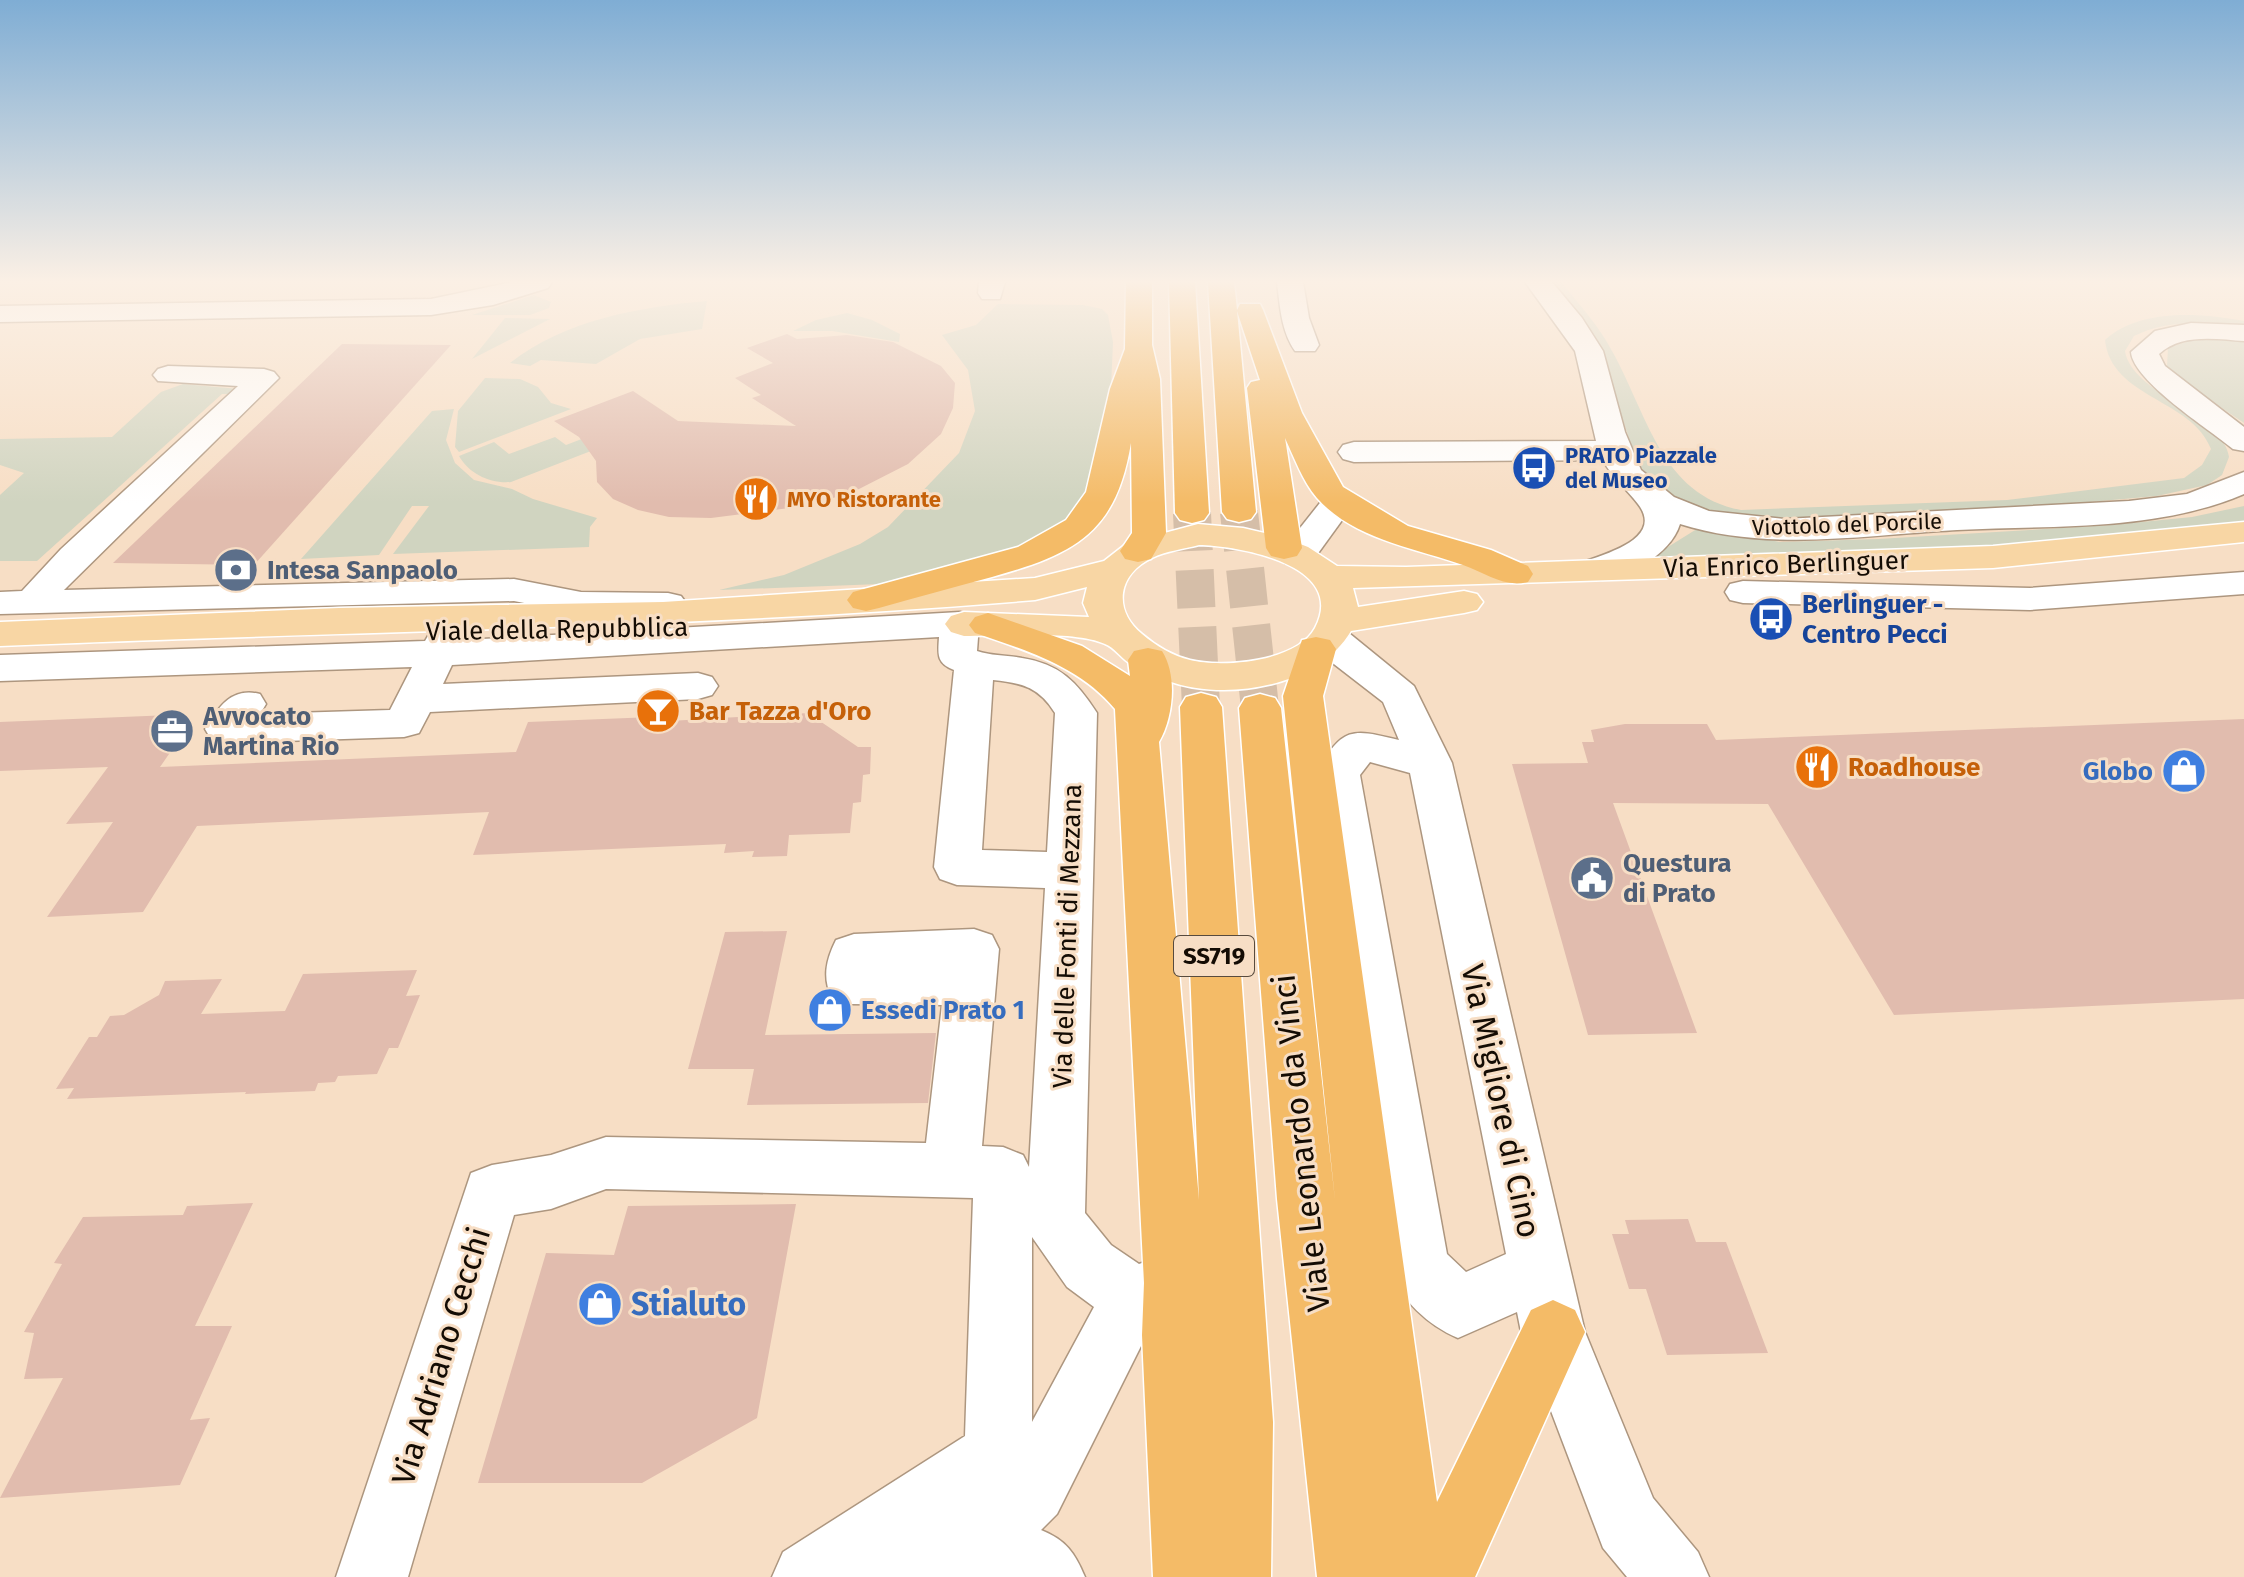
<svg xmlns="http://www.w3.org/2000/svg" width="2244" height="1577" viewBox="0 0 2244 1577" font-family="'Fira Sans',sans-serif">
	<rect width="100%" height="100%" fill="#f7dec5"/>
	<g fill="#d0d4c0">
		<path d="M 1545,282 L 1561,282 C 1579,304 1599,326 1612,351 C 1647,413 1661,495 1741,510 L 2007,500 L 2184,478 L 2202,465 L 2211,449 C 2192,399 2111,398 2105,340 C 2140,308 2201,313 2244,321 L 2244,326 C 2208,322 2167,319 2134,336 L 2125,351 C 2131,393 2225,417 2229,457 L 2222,475 L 2207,485 L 2157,496 L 2034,507 L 1746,521 L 1691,508 L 1647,481 L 1635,457 L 1614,392 Z"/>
		<polygon points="534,295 551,302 549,308 530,315 472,315"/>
		<path d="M 707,301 L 702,329 L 640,339 L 596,364 L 541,360 L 530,366 L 510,363 C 565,320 639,307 707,301 Z"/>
		<polygon points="998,304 1083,305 1102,309 1108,315 1113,342 1111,388 1091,499 1058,535 907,583 719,590 784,575 860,544 888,527 959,453 975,411 968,370 942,335 976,325"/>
		<polygon points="847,313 872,320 900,334 899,342 832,331 793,331 816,320"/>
		<polygon points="505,318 550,319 472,359"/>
		<polygon points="2195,339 2244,339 2244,423 2182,381 2167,366 2168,348"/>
		<polygon points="485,378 520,379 538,387 551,403 571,409 459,452 455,447 458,411"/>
		<polygon points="183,384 239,389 236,394 222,394 37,561 0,561 0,495 24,473 0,465 0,439 112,437 161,392"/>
		<polygon points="454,409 446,440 455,463 474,480 512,489 533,499 597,518 590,527 589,547 393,554 429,506 412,506 379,555 301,559 432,411"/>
		<path d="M 613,427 L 627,437 L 511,482 C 491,484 469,474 459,456 L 494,442 L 509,454 L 555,437 L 566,445 Z"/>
		<path d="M 2244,506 L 2244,521 C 2050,550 1853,552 1657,559 L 1655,555 L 1700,527 L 1780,542 L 1878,539 L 2111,525 L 2192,517 Z"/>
	</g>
	<g fill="#e1bcae">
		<polygon points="787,334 797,339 847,335 893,342 941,366 955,383 953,408 941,434 908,464 859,489 813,505 711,518 669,517 638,510 613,499 597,482 596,461 579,437 554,421 633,391 678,421 796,426 752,398 761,395 735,378 773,363 747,348"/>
		<polygon points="342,344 451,345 254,565 113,563"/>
		<polygon points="808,713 858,747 871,747 870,774 863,775 861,802 853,803 850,833 789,835 787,856 752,857 754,851 724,853 726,844 473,855 489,812 197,826 143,912 47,917 113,822 66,824 108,767 0,771 0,722 171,715 165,722 192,721 160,767 516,752 528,722 653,717 652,722"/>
		<polygon points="2244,719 2244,999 1894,1015 1768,804 1613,803 1697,1033 1588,1035 1512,764 1588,763 1582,742 1594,742 1591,730 1625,724 1707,724 1716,740"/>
		<polygon points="787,931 765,1035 936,1033 928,1103 747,1105 754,1069 688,1069 725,932"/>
		<polygon points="417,970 406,996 420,995 398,1048 389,1048 377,1074 338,1076 335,1082 318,1083 315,1091 245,1094 246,1092 67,1099 74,1088 56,1089 89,1037 97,1037 110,1016 124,1015 159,995 165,981 222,979 201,1014 285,1011 303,974"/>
		<polygon points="253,1203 195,1326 232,1326 190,1420 210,1418 180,1485 0,1498 63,1378 24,1379 34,1333 24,1332 62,1264 54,1263 83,1217 183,1215 187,1206"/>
		<polygon points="796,1204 757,1418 642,1483 478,1483 546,1253 614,1255 628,1206"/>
		<polygon points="1688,1219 1696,1242 1726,1242 1768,1353 1667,1355 1646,1289 1629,1289 1612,1234 1629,1234 1625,1220"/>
	</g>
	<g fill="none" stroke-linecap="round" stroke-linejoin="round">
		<g stroke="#d5bea8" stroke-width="38" stroke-dasharray="38 19" stroke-linecap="butt">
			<polyline points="1239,512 1260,708"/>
			<polyline points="1192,513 1201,707"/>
		</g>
		<g stroke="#ad967f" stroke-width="3">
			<g id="minor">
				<polygon points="512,282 552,282 548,288 493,305 431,315 0,322 0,306 431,299"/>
				<polygon points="979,282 1005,282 1000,299 982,299 978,293"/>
				<path d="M 1277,282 L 1303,282 L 1309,318 L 1319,345 L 1315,351 L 1295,351 C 1281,331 1280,306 1277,282 Z"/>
				<path d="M 1525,282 L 1552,282 L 1582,318 L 1603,351 L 1625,432 L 1641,470 L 1674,497 L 1709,511 L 1784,519 L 2129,501 L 2187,494 L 2244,472 L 2244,494 C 2155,532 2052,525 1957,530 C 1866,535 1768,552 1680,524 C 1670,558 1614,587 1580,579 L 1575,571 L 1580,563 C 1604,554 1665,539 1638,504 C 1626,488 1612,478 1603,460 L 1354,462 L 1343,459 L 1338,452 L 1343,445 L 1354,442 L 1596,441 L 1575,351 Z"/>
				<path d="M 2191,323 L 2244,325 L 2244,341 C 2217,339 2181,333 2159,354 L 2165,366 L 2244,427 L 2244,451 L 2233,449 C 2209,429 2133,381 2131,352 L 2155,331 Z"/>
				<polygon points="168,366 264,369 274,372 279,378 64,590 514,579 581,592 668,593 681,596 687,604 681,612 668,615 581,614 514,601 0,614 0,592 22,591 61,549 238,386 158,381 153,375 158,369"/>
				<polygon points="1339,491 1351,494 1356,501 1311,563 1298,566 1285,563 1280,555 1285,547 1327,494"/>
				<polygon points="2244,572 2244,594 2030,610 1743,603 1730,600 1725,592 1730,584 1743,581 2030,588"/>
				<path d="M 960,612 L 973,616 L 979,624 L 977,651 C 992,656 1007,655 1022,658 C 1060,664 1077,682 1097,713 L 1085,1213 L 1111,1245 L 1139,1264 L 1162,1256 L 1184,1265 L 1193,1287 L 1184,1309 L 1154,1320 L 1057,1514 L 1041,1530 C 1066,1540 1075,1553 1085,1577 L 772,1577 L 783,1552 L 965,1436 L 973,1198 L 606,1189 L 551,1209 L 514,1215 L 408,1577 L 336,1577 L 471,1173 L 492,1165 L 551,1155 L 606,1137 L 926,1143 L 942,1005 L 850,1004 L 832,998 C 822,978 826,960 836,940 L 854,934 L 974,929 L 992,935 L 999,949 L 982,1146 L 1003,1147 L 1023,1155 L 1029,1167 L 1045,888 L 957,885 L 940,879 L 934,867 L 954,670 C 936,663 938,654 939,637 L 452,665 L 443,684 L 698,673 L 712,677 L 718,686 L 712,695 L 698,699 L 430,712 L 419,733 L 404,737 L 226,743 L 211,739 L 205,729 C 219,706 232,687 260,694 L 266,704 L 260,714 L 390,710 L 412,667 L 0,681 L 0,655 L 425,641 L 436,622 L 450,618 L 464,622 L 469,630 L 464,640 ZM 993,680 C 1022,683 1039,687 1055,713 L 1047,852 L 982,850 ZM 1032,1237 L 1067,1287 L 1094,1307 L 1032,1422 Z"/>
				<path d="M 1330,625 L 1344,629 L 1414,686 L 1452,763 L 1585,1332 L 1653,1498 L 1698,1552 L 1709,1577 L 1627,1577 L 1603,1548 L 1521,1332 L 1517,1312 L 1458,1338 C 1427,1325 1402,1300 1388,1269 L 1316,773 C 1343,727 1350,728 1399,740 L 1383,702 L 1330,661 L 1311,637 L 1316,629 ZM 1370,762 L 1410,773 L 1506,1254 L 1466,1272 L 1447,1254 L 1360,775 Z"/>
			</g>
		</g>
		<g stroke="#fff" stroke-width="3">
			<path id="major" d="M 2244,522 L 2244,542 L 1993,568 L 1353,588 L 1358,607 L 1464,591 L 1477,594 L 1483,602 L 1477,610 L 1464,613 L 1351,631 C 1318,687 1226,702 1168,681 C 1156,676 1140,671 1129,663 C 1121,658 1114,647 1105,644 C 1075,630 999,636 964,636 L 951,632 L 945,624 L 951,616 L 964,612 L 1089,617 L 1083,603 L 1087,587 L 1035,600 C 691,629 345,631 0,646 L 0,622 L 339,608 L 663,602 L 1035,578 L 1104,561 L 1127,543 L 1198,524 L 1243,528 L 1282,537 L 1308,547 L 1337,566 L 1406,567 L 1993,546 ZM 1199,545 C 1240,546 1348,565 1315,628 C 1297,662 1222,668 1190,660 C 1173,656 1156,646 1142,634 C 1113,610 1117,575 1152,558 C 1166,551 1184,549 1199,545 Z"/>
		</g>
		<g stroke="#fff" stroke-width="3">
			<g id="highway">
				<path d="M 1126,282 L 1152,282 L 1152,345 L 1160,379 L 1166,533 L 1151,559 L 1138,562 L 1125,559 L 1120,551 L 1132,533 L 1131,443 C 1116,533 1075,554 992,577 C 955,587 917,597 879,608 L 866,611 L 853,608 L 847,600 L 853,592 L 1018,547 L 1066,520 L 1086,492 L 1110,389 L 1125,349 Z"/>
				<polygon points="1169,282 1195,282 1209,513 1204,520 1192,523 1180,520 1175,513"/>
				<path d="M 1208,282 L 1234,282 L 1237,310 L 1240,304 L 1260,304 L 1263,310 L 1302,413 L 1343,487 L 1408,526 L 1491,550 L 1528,566 L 1533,574 L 1528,582 C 1504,588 1486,573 1463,565 C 1415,548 1353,539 1317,498 C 1303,482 1294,457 1285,438 L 1302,548 L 1297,556 L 1284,559 L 1271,556 L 1266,548 L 1247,388 L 1251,382 L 1260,380 L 1237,311 L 1256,512 L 1251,519 L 1239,522 L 1227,519 L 1222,512 Z"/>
				<path d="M 988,613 L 1082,646 L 1130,676 L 1128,660 L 1134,651 L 1148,648 L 1162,651 C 1178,676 1173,718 1159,742 L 1199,1200 L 1180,707 L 1186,697 L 1201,693 L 1216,697 L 1222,707 L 1273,1422 L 1271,1577 L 1153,1577 L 1142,1335 L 1144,1283 L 1115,709 C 1079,666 1025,650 975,633 L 969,625 L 975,617 Z"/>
				<polygon points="1316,637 1330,640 1336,649 1323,696 1437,1502 1531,1310 1553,1300 1575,1310 1585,1332 1475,1577 1317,1577 1277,1199 1239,708 1245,698 1260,694 1275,698 1281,708 1335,1200 1283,696 1302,640"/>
			</g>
		</g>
		<use href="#minor" fill="#fff" fill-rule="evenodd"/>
		<use href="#major" fill="#f8d6a4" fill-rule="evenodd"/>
		<use href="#highway" fill="#f4bb67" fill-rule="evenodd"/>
	</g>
	<linearGradient id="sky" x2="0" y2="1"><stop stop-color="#7fadd4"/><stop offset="0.56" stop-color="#fbf0e5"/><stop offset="1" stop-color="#fbf0e5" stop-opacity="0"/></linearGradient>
	<rect width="2244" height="503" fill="url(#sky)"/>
	<defs>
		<g id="bus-disc" transform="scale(2.3)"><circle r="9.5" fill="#1a4fb4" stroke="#f7dec5"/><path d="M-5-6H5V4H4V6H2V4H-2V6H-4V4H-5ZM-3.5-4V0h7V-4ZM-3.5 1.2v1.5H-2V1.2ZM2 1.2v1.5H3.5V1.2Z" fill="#fff"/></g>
		<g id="restaurant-disc" transform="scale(2.3)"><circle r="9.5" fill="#e8710a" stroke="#f7dec5"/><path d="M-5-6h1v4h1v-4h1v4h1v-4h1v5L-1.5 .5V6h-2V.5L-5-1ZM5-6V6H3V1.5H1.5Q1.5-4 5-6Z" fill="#fff"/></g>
		<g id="bank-disc" transform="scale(2.3)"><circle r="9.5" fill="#5c6f8a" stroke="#f7dec5"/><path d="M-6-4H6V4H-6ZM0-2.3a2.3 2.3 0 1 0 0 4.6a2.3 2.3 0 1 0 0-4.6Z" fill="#fff"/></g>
		<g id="bar-disc" transform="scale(2.3)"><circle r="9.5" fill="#e8710a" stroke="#f7dec5"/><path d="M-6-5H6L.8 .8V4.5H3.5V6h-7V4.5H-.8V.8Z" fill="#fff"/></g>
		<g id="office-disc" transform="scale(2.3)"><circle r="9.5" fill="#5c6f8a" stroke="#f7dec5"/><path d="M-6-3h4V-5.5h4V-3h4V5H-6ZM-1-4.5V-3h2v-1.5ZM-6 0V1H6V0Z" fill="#fff"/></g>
		<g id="shop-disc" transform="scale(2.3)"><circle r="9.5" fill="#3f7fe0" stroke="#f7dec5"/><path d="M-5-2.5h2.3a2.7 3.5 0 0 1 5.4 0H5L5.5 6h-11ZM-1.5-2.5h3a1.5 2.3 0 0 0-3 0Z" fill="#fff"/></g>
		<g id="civic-disc" transform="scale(2.3)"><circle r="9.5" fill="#5c6f8a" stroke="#f7dec5"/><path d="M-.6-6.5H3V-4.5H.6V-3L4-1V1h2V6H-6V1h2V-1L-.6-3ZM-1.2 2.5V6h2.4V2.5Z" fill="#fff"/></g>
	</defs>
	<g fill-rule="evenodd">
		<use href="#bus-disc" x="1534" y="468"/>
		<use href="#restaurant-disc" x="756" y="499"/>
		<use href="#bank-disc" x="236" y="570"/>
		<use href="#bus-disc" x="1771" y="619"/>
		<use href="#bar-disc" x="658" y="711"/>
		<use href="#office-disc" x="172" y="731"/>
		<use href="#restaurant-disc" x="1817" y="767"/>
		<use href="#shop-disc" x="2184" y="771"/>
		<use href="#civic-disc" x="1592" y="878"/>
		<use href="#shop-disc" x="830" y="1010"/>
		<use href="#shop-disc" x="600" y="1304"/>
	</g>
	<g text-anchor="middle" stroke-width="6" stroke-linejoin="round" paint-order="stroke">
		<g font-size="22" font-weight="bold" fill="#164399" stroke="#f7dec5" text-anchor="start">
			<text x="1565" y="463">PRATO Piazzale<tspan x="1565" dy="25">del Museo</tspan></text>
		</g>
		<g font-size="22" font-weight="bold" fill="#c56008" stroke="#f7dec5" text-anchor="start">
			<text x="787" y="507">MYO Ristorante</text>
		</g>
		<g font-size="22" fill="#140c04" stroke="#f7dec5">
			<text transform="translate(1847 524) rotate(-2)" y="8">Viottolo del Porcile</text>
		</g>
		<rect fill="#f7dec5" stroke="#584b3e" stroke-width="2" x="1174" y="936" width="80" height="40" rx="6"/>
		<g font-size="24" font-weight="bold" fill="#140c04">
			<text x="1214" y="964">SS719</text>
		</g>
		<g font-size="26" fill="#140c04" stroke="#f7dec5">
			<text transform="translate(1786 564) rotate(-2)" y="9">Via Enrico Berlinguer</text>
			<text transform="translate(557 629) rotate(-1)" y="9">Viale della Repubblica</text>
			<text transform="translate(1067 936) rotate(-88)" y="9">Via delle Fonti di Mezzana</text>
		</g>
		<g font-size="26" font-weight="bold" fill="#4e5e75" stroke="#f7dec5" text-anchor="start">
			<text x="267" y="579">Intesa Sanpaolo</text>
			<text x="203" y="725">Avvocato<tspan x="203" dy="30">Martina Rio</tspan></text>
			<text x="1623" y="872">Questura<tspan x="1623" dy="30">di Prato</tspan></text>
		</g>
		<g font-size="26" font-weight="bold" fill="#164399" stroke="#f7dec5" text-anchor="start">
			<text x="1802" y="613">Berlinguer -<tspan x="1802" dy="30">Centro Pecci</tspan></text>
		</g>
		<g font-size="26" font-weight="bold" fill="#c56008" stroke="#f7dec5" text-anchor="start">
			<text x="689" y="720">Bar Tazza d'Oro</text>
			<text x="1848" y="776">Roadhouse</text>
		</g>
		<g font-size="26" font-weight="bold" fill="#366cbe" stroke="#f7dec5" text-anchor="end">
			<text x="2153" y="780">Globo</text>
			<text x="861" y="1019" text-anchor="start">Essedi Prato 1</text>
		</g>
		<g font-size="32" fill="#140c04" stroke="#f7dec5">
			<text transform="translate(1501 1101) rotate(78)" y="11">Via Migliore di Cino</text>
			<text transform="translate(1301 1143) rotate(-96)" y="11">Viale Leonardo da Vinci</text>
			<text transform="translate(441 1356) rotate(-73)" y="11">Via Adriano Cecchi</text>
		</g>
		<g font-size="32" font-weight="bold" fill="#366cbe" stroke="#f7dec5" text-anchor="start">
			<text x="631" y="1315">Stialuto</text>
		</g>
	</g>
</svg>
